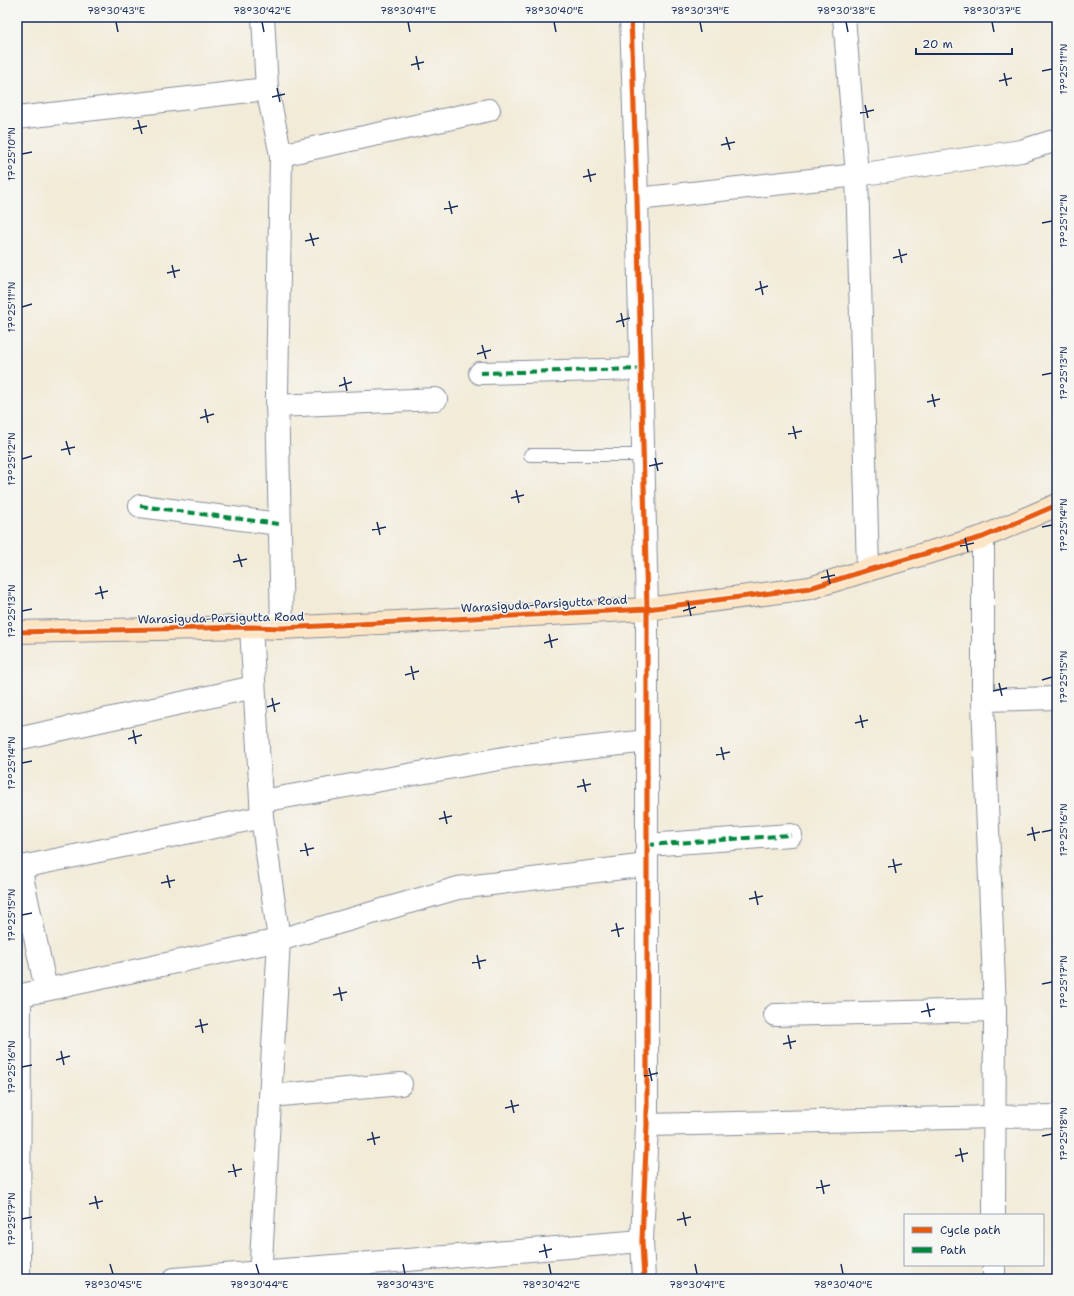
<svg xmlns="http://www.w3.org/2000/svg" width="1074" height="1296" viewBox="0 0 1074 1296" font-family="'Shantell Sans',sans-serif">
	<rect width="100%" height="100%" fill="#f6f6f2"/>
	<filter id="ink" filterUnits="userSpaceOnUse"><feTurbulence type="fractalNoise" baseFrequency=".025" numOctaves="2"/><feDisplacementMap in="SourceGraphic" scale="8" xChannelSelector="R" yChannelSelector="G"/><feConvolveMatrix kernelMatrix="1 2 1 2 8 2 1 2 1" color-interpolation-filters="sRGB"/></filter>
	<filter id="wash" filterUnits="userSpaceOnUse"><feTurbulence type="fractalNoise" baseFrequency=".012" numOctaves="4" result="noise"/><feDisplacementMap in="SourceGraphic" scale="16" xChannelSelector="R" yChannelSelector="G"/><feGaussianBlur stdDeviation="0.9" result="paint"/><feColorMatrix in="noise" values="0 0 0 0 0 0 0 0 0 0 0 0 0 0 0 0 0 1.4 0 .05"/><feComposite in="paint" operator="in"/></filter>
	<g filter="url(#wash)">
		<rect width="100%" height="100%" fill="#f2ebd8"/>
	</g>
	<g filter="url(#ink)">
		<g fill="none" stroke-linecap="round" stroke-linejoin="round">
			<g stroke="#868d9b" stroke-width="14">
				<polyline id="lane" points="530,455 643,455"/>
			</g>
			<g stroke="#868d9b" stroke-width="24">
				<g id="street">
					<polyline points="263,17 267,89 281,155 277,393 282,628"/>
					<polyline points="631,17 637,199 647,609 647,1125 642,1241 644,1279"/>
					<polyline points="844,17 857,175 868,570"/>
					<polyline points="17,118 267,89"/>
					<polyline points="281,155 489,110"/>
					<polyline points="637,199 857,175 1021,151 1057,140"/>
					<polyline points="480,373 641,369"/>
					<polyline points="277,406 436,399"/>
					<polyline points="140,506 279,524"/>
					<polyline points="983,537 983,700 995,1010 994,1215"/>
					<polyline points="251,627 262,817 279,940 260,1279"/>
					<polyline points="983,700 1057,698"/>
					<polyline points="17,739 254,687"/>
					<polyline points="262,801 515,756 647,741"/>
					<polyline points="647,845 791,835"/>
					<polyline points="20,867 46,989"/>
					<polyline points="17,868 262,817"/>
					<polyline points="17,996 279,940 458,888 647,865"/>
					<polyline points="775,1015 995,1010"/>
					<polyline points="270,1096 401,1084"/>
					<polyline points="647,1125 994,1117 1057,1116"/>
					<polyline points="19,1279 20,995"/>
					<polyline points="174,1279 642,1241"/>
					<polyline points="994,1279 994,1265"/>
				</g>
			</g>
			<g stroke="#868d9b" stroke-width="24">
				<polyline id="secondary" points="17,632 251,627 282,628 647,609 810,588 868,570 983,537 1057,505"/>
			</g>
			<use href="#lane" stroke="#fff" stroke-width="12"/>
			<use href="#street" stroke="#fff" stroke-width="22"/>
			<use href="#secondary" stroke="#fce5c4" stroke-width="22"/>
			<g stroke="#00873e" stroke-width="4" stroke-dasharray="8 4" stroke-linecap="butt">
				<polyline points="480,373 641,369"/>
				<polyline points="140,506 279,524"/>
				<polyline points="647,845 791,835"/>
			</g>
			<g stroke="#f6f6f2" stroke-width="8">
				<g id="cycleway">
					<polyline points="631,17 637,199 647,609 647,1125 642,1241 644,1279"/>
					<polyline points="17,632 251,627 282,628 647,609 810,588 868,570 983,537 1057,505"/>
				</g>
			</g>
			<use href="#cycleway" stroke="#e8590c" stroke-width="5"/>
		</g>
	</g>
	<path fill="none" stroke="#1b2f5e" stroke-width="1.5" d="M 116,22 L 118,32M 262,22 L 264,32M 408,22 L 410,32M 554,22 L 556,32M 700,22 L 702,32M 846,22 L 848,32M 992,22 L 994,32M 416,56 L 419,70M 411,65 L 424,62M 1042,71 L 1052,69M 1004,73 L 1007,86M 999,81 L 1012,78M 277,88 L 280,102M 272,97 L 285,94M 865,105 L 868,118M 860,113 L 874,110M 138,120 L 142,134M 133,129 L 147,126M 726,137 L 730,150M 721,145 L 735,142M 22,154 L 32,152M 588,169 L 591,182M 583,177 L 596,174M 449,201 L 452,214M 444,209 L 458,206M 1042,223 L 1052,221M 310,233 L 314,246M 305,241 L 319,238M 899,249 L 902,263M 893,258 L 907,254M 172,265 L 175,278M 167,273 L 180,270M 760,281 L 763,295M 755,290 L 768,286M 22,307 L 32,304M 621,313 L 624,327M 616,322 L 630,318M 482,345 L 486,359M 477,354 L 491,350M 1042,375 L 1052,373M 344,377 L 347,391M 339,386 L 352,382M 932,394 L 935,407M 927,402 L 940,399M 205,409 L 208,423M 200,418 L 214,414M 793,426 L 796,439M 788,434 L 802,431M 66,441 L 70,455M 61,450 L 75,447M 655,458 L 658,471M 22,459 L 32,456M 649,466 L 663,463M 516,490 L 519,503M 511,498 L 524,495M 377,522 L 380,535M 1042,527 L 1052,525M 372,530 L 386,527M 965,538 L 968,552M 960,546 L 974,543M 238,554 L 242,567M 233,562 L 247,559M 827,570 L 830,584M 821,578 L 835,575M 100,586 L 103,599M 95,594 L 108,591M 688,602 L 691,616M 22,611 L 32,609M 683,611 L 696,607M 549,634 L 552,648M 544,643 L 558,639M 411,666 L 414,680M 405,675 L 419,671M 1042,680 L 1052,677M 999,683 L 1002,696M 993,691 L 1007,688M 272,698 L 275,712M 267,707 L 280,703M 860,715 L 863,728M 855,723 L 868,720M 133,730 L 136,744M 128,739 L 142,735M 721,747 L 724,760M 716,755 L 730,752M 22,763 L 32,761M 583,779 L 586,792M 577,787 L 591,784M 444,811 L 447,824M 439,819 L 452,816M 1032,827 L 1035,841M 1042,832 L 1052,830M 1027,835 L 1040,832M 305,843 L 308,856M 300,851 L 314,848M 893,859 L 896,873M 888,867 L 902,864M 167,875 L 170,888M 161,883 L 175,880M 755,891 L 758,905M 749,899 L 763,896M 22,915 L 32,913M 616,923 L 619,937M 611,931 L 624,928M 477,955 L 480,969M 472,963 L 486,960M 1042,984 L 1052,982M 339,987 L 342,1001M 333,995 L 347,992M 927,1003 L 930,1017M 921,1012 L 935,1009M 200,1019 L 203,1033M 195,1027 L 208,1024M 788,1035 L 791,1049M 783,1044 L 796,1041M 61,1051 L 64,1065M 56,1060 L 70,1056M 22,1067 L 32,1065M 649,1068 L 652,1081M 644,1076 L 658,1073M 511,1100 L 514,1113M 505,1108 L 519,1105M 372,1132 L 375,1145M 1042,1136 L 1052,1134M 367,1140 L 380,1137M 960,1148 L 963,1162M 955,1156 L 968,1153M 233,1164 L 236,1177M 228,1172 L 242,1169M 821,1180 L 824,1194M 816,1188 L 830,1185M 95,1196 L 98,1209M 89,1204 L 103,1201M 683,1212 L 686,1226M 22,1219 L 32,1217M 677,1220 L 691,1217M 544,1244 L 547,1258M 539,1252 L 552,1249M 110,1264 L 113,1274M 256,1264 L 259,1274M 403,1264 L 405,1274M 549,1264 L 551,1274M 695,1264 L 697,1274M 841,1264 L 843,1274"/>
	<g text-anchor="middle" stroke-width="3" stroke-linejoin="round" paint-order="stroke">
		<g font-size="12" fill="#1b2f5e" stroke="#f6f6f2">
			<text transform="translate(544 604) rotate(-3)" y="4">Warasiguda-Parsigutta Road</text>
			<text transform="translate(221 618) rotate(-1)" y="4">Warasiguda-Parsigutta Road</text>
		</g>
	</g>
	<rect width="1074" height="1296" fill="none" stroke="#f6f6f2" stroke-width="44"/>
	<rect x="904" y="1214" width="140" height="52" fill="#f6f6f2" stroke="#9ea6b7"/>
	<rect x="912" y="1227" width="20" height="6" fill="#e8590c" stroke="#9ea6b7"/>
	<text x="940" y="1234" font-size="12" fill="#1b2f5e">Cycle path</text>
	<rect x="912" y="1247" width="20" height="6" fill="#00873e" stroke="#9ea6b7"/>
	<text x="940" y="1254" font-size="12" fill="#1b2f5e">Path</text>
	<path d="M916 48v6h96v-6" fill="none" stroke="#1b2f5e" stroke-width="2"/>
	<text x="922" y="48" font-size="12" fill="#1b2f5e" stroke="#f6f6f2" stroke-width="3" paint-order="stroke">20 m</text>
	<rect x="22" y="22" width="1030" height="1252" fill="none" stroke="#1b2f5e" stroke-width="1.5"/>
	<g font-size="10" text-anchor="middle" fill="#1b2f5e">
		<text x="116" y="14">78°30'43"E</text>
		<text x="262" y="14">78°30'42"E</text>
		<text x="408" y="14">78°30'41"E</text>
		<text x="554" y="14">78°30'40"E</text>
		<text x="700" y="14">78°30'39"E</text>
		<text x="846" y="14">78°30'38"E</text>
		<text x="992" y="14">78°30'37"E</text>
		<text transform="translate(1063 69) rotate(-90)" y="4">17°25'11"N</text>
		<text transform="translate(11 154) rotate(-90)" y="4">17°25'10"N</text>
		<text transform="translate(1063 221) rotate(-90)" y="4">17°25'12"N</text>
		<text transform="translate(11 307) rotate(-90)" y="4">17°25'11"N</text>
		<text transform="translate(1063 373) rotate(-90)" y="4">17°25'13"N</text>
		<text transform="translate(11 459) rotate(-90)" y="4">17°25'12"N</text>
		<text transform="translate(1063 525) rotate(-90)" y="4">17°25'14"N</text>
		<text transform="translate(11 611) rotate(-90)" y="4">17°25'13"N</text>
		<text transform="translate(1063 677) rotate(-90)" y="4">17°25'15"N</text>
		<text transform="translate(11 763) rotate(-90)" y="4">17°25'14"N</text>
		<text transform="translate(1063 830) rotate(-90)" y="4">17°25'16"N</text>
		<text transform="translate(11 915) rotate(-90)" y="4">17°25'15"N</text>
		<text transform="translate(1063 982) rotate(-90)" y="4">17°25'17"N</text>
		<text transform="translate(11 1067) rotate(-90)" y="4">17°25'16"N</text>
		<text transform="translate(1063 1134) rotate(-90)" y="4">17°25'18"N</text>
		<text transform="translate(11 1219) rotate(-90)" y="4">17°25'17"N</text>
		<text x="113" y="1288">78°30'45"E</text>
		<text x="259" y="1288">78°30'44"E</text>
		<text x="405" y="1288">78°30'43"E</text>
		<text x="551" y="1288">78°30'42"E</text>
		<text x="697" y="1288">78°30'41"E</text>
		<text x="843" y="1288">78°30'40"E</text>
	</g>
</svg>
